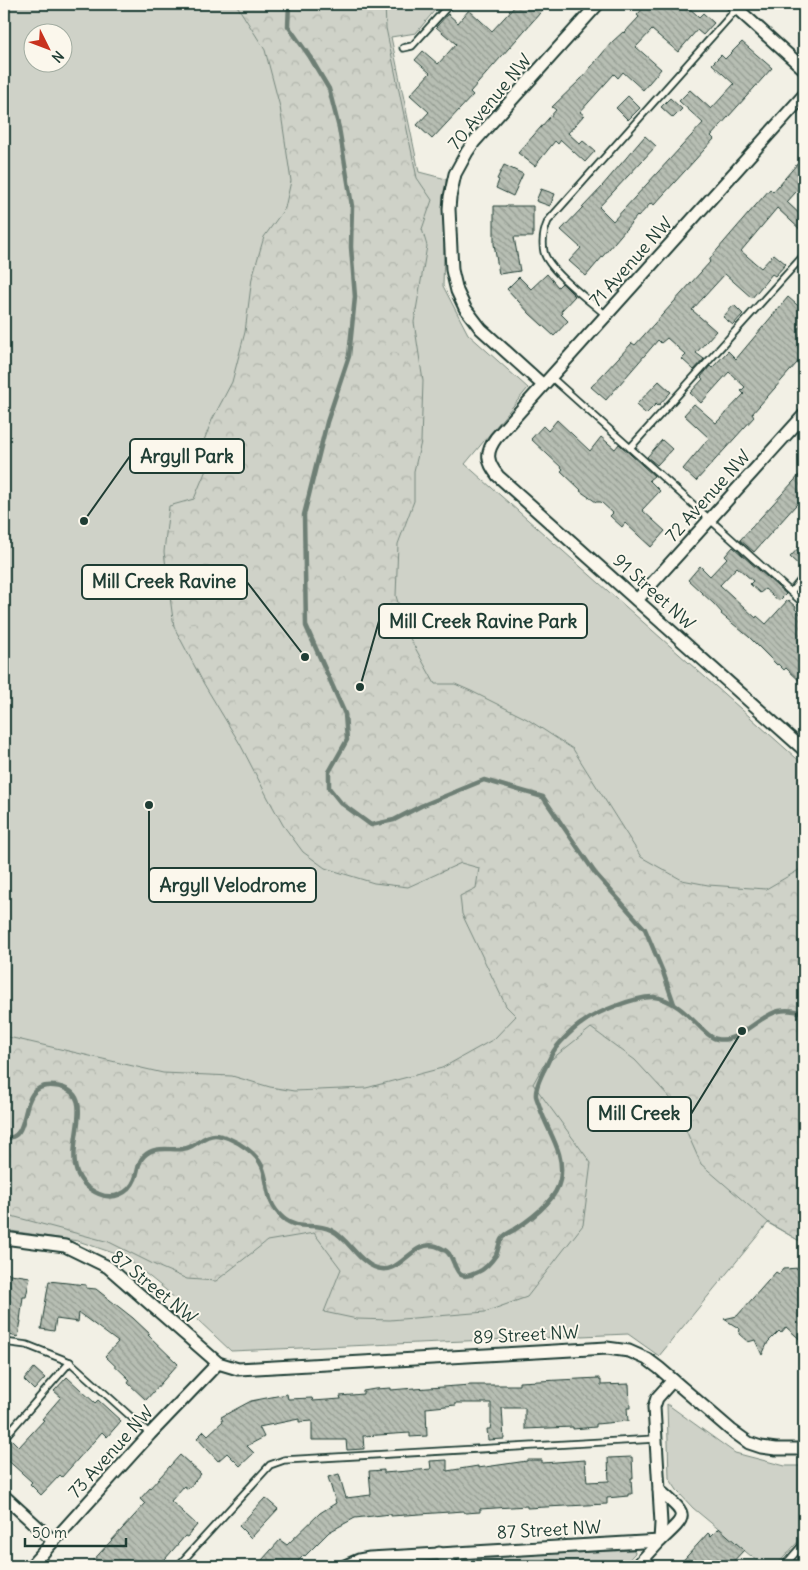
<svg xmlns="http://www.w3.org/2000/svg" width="808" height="1570" viewBox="0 0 808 1570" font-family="Delius,sans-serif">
	<defs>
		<pattern id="forest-crowns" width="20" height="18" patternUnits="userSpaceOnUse" patternTransform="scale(1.25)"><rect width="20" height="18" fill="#cfd2c8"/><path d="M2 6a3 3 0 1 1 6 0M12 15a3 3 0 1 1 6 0" fill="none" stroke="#b1b5ac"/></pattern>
		<pattern id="building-back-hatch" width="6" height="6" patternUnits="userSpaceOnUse" patternTransform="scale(1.25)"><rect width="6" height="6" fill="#b7beb3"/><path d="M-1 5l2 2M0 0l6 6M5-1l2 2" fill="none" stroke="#949c92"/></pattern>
	</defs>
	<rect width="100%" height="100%" fill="#f2f0e5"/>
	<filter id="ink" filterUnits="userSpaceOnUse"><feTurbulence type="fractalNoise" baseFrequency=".02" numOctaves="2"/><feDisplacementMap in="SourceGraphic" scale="10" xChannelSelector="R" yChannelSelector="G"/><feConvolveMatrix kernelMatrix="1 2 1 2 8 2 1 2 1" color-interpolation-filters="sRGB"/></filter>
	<g filter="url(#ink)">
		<g fill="#cfd2c8" stroke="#77887e" fill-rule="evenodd">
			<path d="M 4,4 L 440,4 L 416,33 L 391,37 L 419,172 L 446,179 L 443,286 L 468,334 L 528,388 L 465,464 L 804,765 L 804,1242 L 798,1240 L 768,1223 L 659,1356 L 628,1334 L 231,1351 L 166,1290 L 125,1257 L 78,1241 L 4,1230 ZM 32,32 L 62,32 L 62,62 L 32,62 Z"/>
			<polygon points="667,1404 735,1453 785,1466 804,1466 804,1535 776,1566 763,1566 693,1508 679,1493 669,1478"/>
			<polygon points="634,1550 635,1553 623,1566 467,1566 465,1560 468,1558"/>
		</g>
		<polygon fill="url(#forest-crowns)" stroke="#77887e" points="236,4 385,4 386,28 417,178 432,200 422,229 427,246 414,322 423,381 421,442 414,471 414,501 398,544 396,596 407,633 435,684 455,684 471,691 527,719 573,749 641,857 682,880 708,885 766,889 804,867 804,1242 798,1240 769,1223 701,1164 673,1101 635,1060 591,1028 543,1066 533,1084 591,1163 583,1225 527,1297 485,1312 390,1320 357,1319 324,1312 341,1269 314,1233 267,1241 216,1281 187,1279 157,1266 109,1242 4,1214 4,1036 163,1073 232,1076 270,1087 294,1091 366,1088 442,1068 494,1039 516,1016 506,1006 462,914 460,896 476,888 479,868 461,863 408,887 374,883 325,868 303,852 283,825 268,798 240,744 204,684 174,627 164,552 169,506 194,499 206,470 201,448 212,420 232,382 245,332 252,278 264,237 285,208 291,181 280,107 265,50"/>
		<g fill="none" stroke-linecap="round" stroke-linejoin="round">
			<g stroke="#6e7f75" stroke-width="4.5">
				<polyline points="289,4 288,26 310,57 329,89 339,128 352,206 351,247 355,297 349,356 327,422 304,515 306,626 345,714 347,740 329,772 329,788 341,803 371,825 394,820 421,806 484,780 543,797 595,873 645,929 663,972 674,1004"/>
				<path d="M 4,1138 C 36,1141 13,1082 54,1086 C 113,1092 40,1168 99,1194 C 113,1200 129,1194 135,1179 C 139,1170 137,1162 144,1156 C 156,1144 173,1152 187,1148 C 197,1145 204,1135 215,1135 C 218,1135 226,1137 228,1138 C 240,1143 256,1153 262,1166 C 270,1185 264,1201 283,1218 C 299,1232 315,1221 331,1230 C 348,1238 357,1260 374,1267 C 400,1279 411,1239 436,1246 C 442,1248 449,1252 451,1257 C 458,1271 457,1282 478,1272 C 485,1269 492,1261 496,1255 C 499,1249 498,1242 503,1237 C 507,1233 509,1233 514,1230 C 531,1219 556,1201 560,1180 C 566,1153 548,1133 540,1108 C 539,1104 537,1100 536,1096 C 535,1088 540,1079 543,1072 C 547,1065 550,1056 555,1049 C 561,1041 574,1028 582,1023 C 596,1012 637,996 654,997 C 673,999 688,1015 701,1028 C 706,1032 710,1038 717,1039 C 738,1044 759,1015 779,1011 C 788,1009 796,1011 804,1013"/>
			</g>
		</g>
		<g fill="url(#building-back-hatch)" stroke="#1f3d34">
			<polygon points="517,4 548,4 470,92 473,95 432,139 417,125 429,112 410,95 430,73 415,60 423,51 438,64 456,44 436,27 448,14 458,23 469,10 492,31"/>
			<polygon points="647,4 685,4 699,17 703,13 714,23 703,35 697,30 678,52 652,30 636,47 661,69 643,90 623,72 618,78 614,74 580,112 584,115 568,133 580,144 583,141 595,151 585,162 561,140 558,144 555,141 535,166 518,153 556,110 552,107 581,79 612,42 623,32 624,33 639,17 637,15"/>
			<polygon points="742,42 772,68 711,136 714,139 654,205 651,203 638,217 637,216 586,276 569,261 581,248 561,230 603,186 602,186 645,136 656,146 599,207 613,221 703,123 679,101 690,90 711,109 734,84 712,64 721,55 725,59"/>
			<polygon points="628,96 640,108 628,120 616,108"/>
			<polygon points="670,98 682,109 673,118 661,107"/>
			<polygon points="804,156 804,183 787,202 804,218 804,233 777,208 741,251 761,268 774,254 786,264 775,276 772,274 752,298 725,274 692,310 716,331 696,353 704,359 694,370 682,359 686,355 667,338 661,343 658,340 606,400 591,387 632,343 635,345 710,262 709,261 712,256 749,213 770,189 773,192"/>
			<polygon points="504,165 523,174 513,196 496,188 499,180 497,179"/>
			<polygon points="541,189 555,194 550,206 536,201"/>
			<polygon points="494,206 533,206 533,237 514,237 520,271 499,274 494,244"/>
			<polygon points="547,274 558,287 562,283 575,296 561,311 562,313 561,314 568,321 554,336 530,314 507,289 519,277 531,289"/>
			<polygon points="788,297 804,311 804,355 752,414 754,417 696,481 683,469 709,438 684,415 694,404 716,423 744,394 741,391 745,387 729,372 701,403 690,393 703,379 701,377 710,366 712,368 728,351 736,359"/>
			<polygon points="734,305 743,314 733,325 723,317"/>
			<polygon points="659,381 671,392 658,406 656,404 646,414 636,405"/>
			<polygon points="557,420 590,451 601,437 615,449 619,444 654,476 649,480 660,491 642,510 665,531 651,547 625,523 622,527 610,516 613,513 601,502 596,502 580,491 581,490 561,471 563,469 531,439 543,426 548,431"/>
			<polygon points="662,440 672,449 657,465 647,457"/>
			<polygon points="804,470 804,496 754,552 740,540"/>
			<polygon points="804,542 804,570 790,557"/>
			<polygon points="733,547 786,594 779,601 765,589 760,593 750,584 753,581 737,567 720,585 721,586 756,618 757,616 766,624 788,600 796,607 795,609 804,617 804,685 786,668 784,670 778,664 777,665 749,637 721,614 722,613 714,604 688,580 700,566 710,576 727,558 725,556"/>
			<polygon points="800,1268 804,1272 804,1343 786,1327 781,1333 779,1331 768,1342 762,1355 755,1340 748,1342 739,1334 740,1329 724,1319 737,1316 776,1272 779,1274 783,1269"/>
			<polygon points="4,1273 30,1277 26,1297 23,1297 20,1321 21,1321 18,1337 4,1334"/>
			<polygon points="49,1281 86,1285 86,1288 96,1289 133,1318 150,1334 148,1335 178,1364 146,1400 128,1383 130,1380 105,1356 118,1342 79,1313 78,1322 56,1319 54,1331 41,1329"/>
			<polygon points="34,1368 45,1378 34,1390 24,1380"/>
			<polygon points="67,1377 95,1403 98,1400 121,1421 107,1437 102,1432 62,1477 60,1475 41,1495 30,1484 32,1482 4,1457 4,1443 10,1438 19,1447 44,1420 42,1419 61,1397 54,1391"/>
			<polygon points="599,1378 599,1380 601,1380 601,1385 629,1384 630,1408 627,1408 628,1421 596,1424 596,1427 573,1429 573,1427 525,1429 525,1408 502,1408 504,1439 488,1440 487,1429 490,1429 491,1424 491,1403 456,1403 456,1405 426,1408 427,1436 410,1437 410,1433 363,1436 364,1449 347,1450 346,1440 312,1440 312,1421 299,1422 299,1419 259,1427 264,1437 247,1446 254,1453 240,1466 227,1453 218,1461 197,1438 204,1431 208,1435 223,1421 221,1417 251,1401 287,1394 288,1399 312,1398 313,1401 341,1399 340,1396 363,1394 363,1391 375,1389 391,1388 391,1390 414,1388 414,1389 471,1385 519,1385 519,1382"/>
			<polygon points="180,1455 201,1474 188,1489 184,1486 171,1501 197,1525 187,1537 185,1536 159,1566 88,1566 145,1504 140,1499"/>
			<polygon points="632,1457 633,1478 631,1478 632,1494 628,1494 628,1496 607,1498 607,1504 546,1507 527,1508 527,1506 480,1509 480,1512 465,1513 464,1511 391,1516 391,1514 355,1518 329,1532 305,1556 304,1555 293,1566 270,1566 262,1560 280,1540 287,1545 320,1513 336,1503 328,1477 339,1474 346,1498 371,1495 369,1471 384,1470 384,1473 431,1469 430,1461 447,1460 447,1471 478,1466 478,1468 527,1461 527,1460 542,1460 542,1463 585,1460 587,1482 609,1481 608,1458"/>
			<polygon points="265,1498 278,1509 251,1538 239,1526"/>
			<polygon points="719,1528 744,1550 729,1566 678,1566 708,1533 711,1536"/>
		</g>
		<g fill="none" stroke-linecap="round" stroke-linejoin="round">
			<g stroke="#1f3d34" stroke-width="9">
				<g id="lane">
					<polyline points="403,48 412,46 450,4"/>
					<path d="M 606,315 C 591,302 548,270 544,252 C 542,242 544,230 548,221 L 741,4"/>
					<polyline points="551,377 804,604"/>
					<polyline points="630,448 804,255"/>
					<polyline points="791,592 804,576"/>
					<polyline points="4,1342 27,1345 70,1362 150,1434"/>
					<polyline points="4,1438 70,1362"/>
					<polyline points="178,1566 270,1465 284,1460 655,1439"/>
					<polyline points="784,1566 804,1543"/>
				</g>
			</g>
			<g stroke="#1f3d34" stroke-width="15">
				<g id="street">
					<polyline points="732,4 804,69"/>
					<path d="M 804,95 L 496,438 C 485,453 487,462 498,476 L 804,750"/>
					<polyline points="543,385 481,329 465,308 457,291 452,270 449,209 450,197 455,174 467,152 474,142 598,4"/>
					<polyline points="637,600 804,415"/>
					<polyline points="4,1238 65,1246 108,1267 218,1363 238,1369 607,1348 629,1351 647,1359 659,1368 731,1430 749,1443 761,1447 776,1449 804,1449"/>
					<polyline points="4,1496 53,1541"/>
					<polyline points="439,1553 453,1566"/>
					<polyline points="31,1566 150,1434 218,1363"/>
					<path d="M 345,1566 L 359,1560 L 370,1558 L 660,1541 C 689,1514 688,1516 659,1490"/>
					<polyline points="637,1566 660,1541 661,1523 654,1407 657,1398 673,1380"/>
				</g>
			</g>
			<use href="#lane" stroke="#fbf7ec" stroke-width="5.5"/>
			<use href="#street" stroke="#fbf7ec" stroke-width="11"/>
		</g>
	</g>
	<g text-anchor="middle" stroke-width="4" stroke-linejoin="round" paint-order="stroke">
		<g font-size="18" fill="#1f3d34" stroke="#fbf7ec">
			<text transform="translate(490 102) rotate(-50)" y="6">70 Avenue NW</text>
			<text transform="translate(631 262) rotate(-48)" y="6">71 Avenue NW</text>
			<text transform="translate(708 496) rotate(-48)" y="6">72 Avenue NW</text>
			<text transform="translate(654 592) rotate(42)" y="6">91 Street NW</text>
			<text transform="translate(154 1287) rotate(39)" y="6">87 Street NW</text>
			<text transform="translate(526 1335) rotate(-3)" y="6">89 Street NW</text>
			<text transform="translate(111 1452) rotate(-48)" y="6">73 Avenue NW</text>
			<text transform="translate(549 1530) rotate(-3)" y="6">87 Street NW</text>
		</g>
	</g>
	<path fill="none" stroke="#1f3d34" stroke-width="2" d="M84 521L130 456M305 657L247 582M360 687L379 621M149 805L149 885M742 1031L691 1114"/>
	<g fill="#1f3d34" stroke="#fbf7ec" stroke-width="2">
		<circle cx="84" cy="521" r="5"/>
		<circle cx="305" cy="657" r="5"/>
		<circle cx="360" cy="687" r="5"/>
		<circle cx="149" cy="805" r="5"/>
		<circle cx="742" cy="1031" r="5"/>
	</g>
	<g fill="#fbf7ec" stroke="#1f3d34" stroke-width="2">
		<rect x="130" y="439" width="114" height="34" rx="5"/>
		<rect x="82" y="565" width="165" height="34" rx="5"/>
		<rect x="379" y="604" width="208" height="34" rx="5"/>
		<rect x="149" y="868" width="167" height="34" rx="5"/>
		<rect x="588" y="1097" width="103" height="34" rx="5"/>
	</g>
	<g font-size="19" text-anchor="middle" font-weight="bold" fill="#1f3d34">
		<text x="187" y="463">Argyll Park</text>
		<text x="164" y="588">Mill Creek Ravine</text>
		<text x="483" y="628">Mill Creek Ravine Park</text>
		<text x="233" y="892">Argyll Velodrome</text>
		<text x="639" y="1120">Mill Creek</text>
	</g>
	<rect width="808" height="1570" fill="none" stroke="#fbf7ec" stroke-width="20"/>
	<rect x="10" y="10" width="788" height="1550" fill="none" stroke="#1f3d34" stroke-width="2" filter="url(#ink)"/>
	<g transform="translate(48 48) rotate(132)"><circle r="24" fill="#fbf7ec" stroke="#a3ada2"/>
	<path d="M0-4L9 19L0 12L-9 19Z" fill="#c8321e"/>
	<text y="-8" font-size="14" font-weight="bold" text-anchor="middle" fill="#1f3d34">N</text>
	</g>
	<path d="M25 1538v8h101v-8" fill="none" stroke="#1f3d34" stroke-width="2.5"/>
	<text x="32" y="1538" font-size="15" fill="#1f3d34" stroke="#fbf7ec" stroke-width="4" paint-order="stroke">50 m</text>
</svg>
